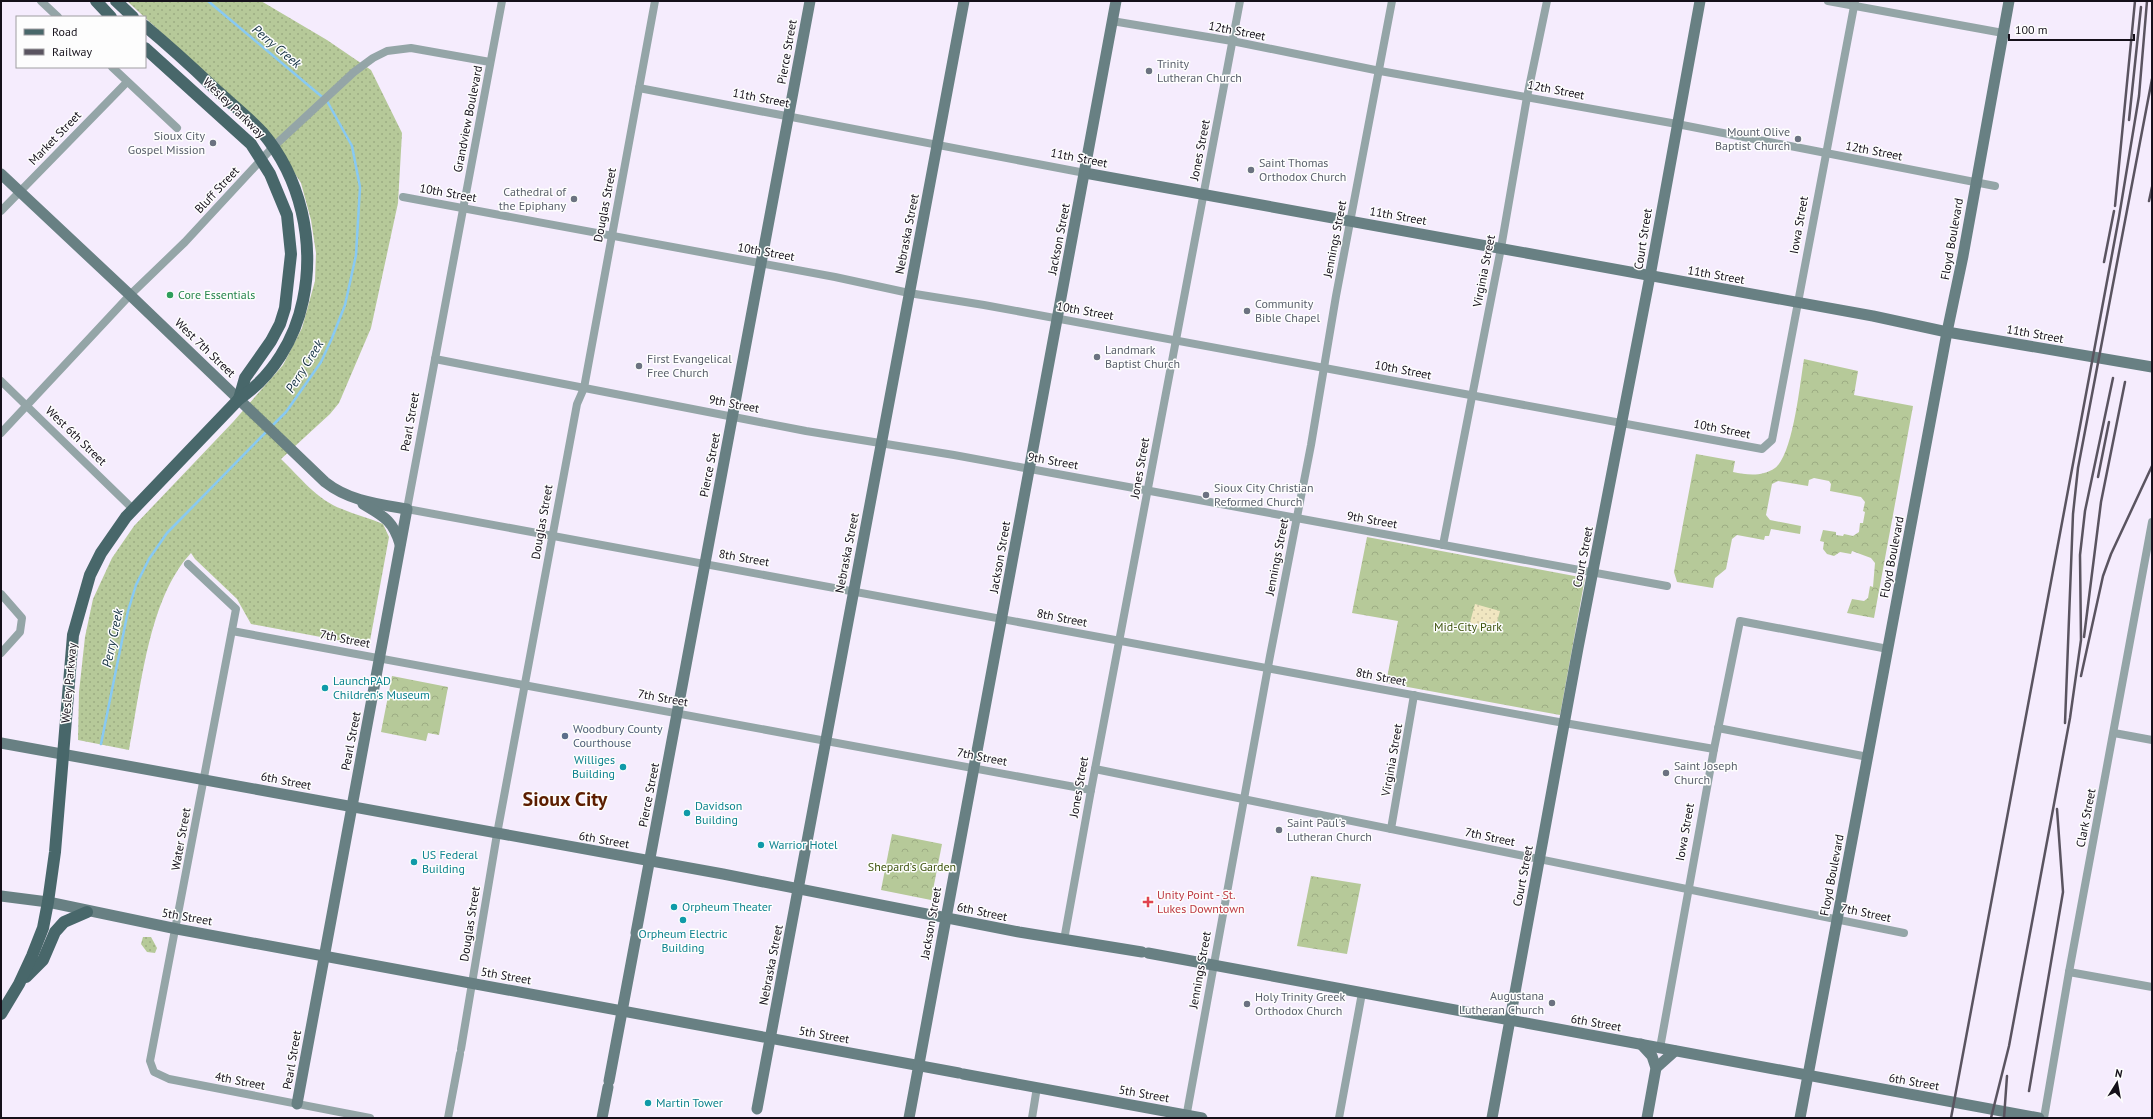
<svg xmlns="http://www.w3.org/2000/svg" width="2153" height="1119" viewBox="0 0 2153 1119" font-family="'PT Sans',sans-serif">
	<defs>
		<pattern id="grass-dots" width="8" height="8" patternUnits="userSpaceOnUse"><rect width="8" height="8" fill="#b6c999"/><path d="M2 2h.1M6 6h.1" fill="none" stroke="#9cac83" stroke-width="1.8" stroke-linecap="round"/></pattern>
		<pattern id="forest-crowns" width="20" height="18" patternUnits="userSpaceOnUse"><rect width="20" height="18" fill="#b6c999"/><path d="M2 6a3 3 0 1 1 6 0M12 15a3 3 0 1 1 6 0" fill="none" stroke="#9cac83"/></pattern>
		<pattern id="sand-dots" width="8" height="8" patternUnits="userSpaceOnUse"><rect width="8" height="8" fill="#f0e6c1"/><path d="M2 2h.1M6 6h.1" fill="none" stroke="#cdc4a5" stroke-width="1.8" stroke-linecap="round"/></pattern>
	</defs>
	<rect width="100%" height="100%" fill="#f5ecfd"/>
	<g fill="url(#grass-dots)">
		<path d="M 127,1 L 261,1 L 327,40 L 371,70 L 402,133 L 398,203 L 371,328 L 339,403 L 330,414 L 281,459 C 300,477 317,500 342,509 C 355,515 370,518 383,524 L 389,537 L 369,646 L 251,624 L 237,599 L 195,559 L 191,553 C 148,599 141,689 129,750 L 78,740 L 79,692 L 85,637 L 93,599 L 112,558 L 134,526 L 233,422 L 283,365 L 302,328 L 315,281 L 316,253 L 311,220 L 301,183 L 266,129 Z"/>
		<polygon points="143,937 151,937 157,948 155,953 147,952 141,944"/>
	</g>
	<g fill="url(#forest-crowns)">
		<path d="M 1804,359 L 1858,371 L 1854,395 L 1913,406 L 1874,618 L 1847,613 L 1852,599 L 1864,601 L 1868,598 L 1870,586 L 1873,587 L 1875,563 L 1871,558 L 1852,551 L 1851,554 L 1840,552 L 1834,556 L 1827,554 L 1823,549 L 1824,542 L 1820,541 L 1823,530 L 1836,532 L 1836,535 L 1843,536 L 1844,534 L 1853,536 L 1859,532 L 1860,523 L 1863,523 L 1865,512 L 1863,511 L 1865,502 L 1861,497 L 1830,491 L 1831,484 L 1829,481 L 1814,478 L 1809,480 L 1808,486 L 1778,481 L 1772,484 L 1766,515 L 1770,520 L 1801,526 L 1800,534 L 1771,529 L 1769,536 L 1765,536 L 1764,540 L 1737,535 L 1732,539 L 1726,569 L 1715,578 L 1713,588 L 1677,582 L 1674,572 L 1696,454 L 1735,461 L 1733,472 C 1747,475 1762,477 1775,468 C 1793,455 1800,383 1804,359 Z"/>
		<polygon points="1367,537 1585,578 1560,715 1386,683 1398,621 1352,613"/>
		<polygon points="392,676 448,687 439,735 428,733 426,741 381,732"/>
		<polygon points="892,834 942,844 931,900 881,890"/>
		<polygon points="1311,876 1361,884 1347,954 1297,946"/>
	</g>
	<polygon fill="url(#sand-dots)" points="1475,604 1500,611 1494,633 1469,626"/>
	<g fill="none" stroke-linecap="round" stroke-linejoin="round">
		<g stroke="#88c9f3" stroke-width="2.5">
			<polyline points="208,1 327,101 352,146 360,187 356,255 345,305 332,338 321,362 286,412 272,426"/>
			<polyline points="101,744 128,611 136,585 149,559 167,533 267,431"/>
		</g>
		<g stroke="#94a5a7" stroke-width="8">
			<polyline points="41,1 58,17"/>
			<polyline points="502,1 407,509 1553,721 1714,749"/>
			<polyline points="1828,1 2003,33"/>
			<polyline points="1112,21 1232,41 1380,71 1677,124 1995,186"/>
			<polyline points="112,67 177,128"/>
			<polyline points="639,88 1085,173"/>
			<polyline points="403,197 835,277 909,293 984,305 1762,449 1772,440 1855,1"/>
			<polyline points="1,211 127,82"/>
			<polyline points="435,359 806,431 954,455 1667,586"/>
			<polyline points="1,381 133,509"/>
			<polyline points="1,433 130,295 185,242 273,147 354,72 373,58 387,51 411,48 490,62"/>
			<polyline points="1443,545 1501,248 1527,97 1547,1"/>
			<polyline points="188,564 236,609 150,1061 154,1072 169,1079 370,1118"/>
			<polyline points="1,594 22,618 20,632 1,653"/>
			<polyline points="232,631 1091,790"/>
			<polyline points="1718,728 1868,757"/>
			<polyline points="2114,733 2152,740"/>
			<polyline points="1095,769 1904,933"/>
			<polyline points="1391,829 1414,695"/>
			<polyline points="1064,940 1091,790 1240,1"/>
			<polyline points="2069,972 2152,987"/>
			<polyline points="1660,1048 1714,749 1740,621 1888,649"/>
			<polyline points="461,1049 497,834 577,404 584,388 655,1"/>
			<polyline points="448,1118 460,1054"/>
			<polyline points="1032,1118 1037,1087"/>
			<polyline points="1186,1118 1270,656 1311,445 1336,296 1392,1"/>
			<polyline points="1339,1118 1362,993"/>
			<polyline points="2044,1118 2069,972 2152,522"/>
		</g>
		<g stroke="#688083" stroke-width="11">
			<polyline points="1085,173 1873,316 1947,332 2152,367"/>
			<path d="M 1,174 L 130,295 L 325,482 C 349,501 378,504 407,509 L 297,1104"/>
			<path d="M 363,504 C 383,516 393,520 400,544"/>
			<polyline points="1,743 723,874 1019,932 1142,952"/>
			<polyline points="1,896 48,902 177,929 959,1073"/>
			<polyline points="636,933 810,1"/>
			<polyline points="1148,953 2039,1118"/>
			<polyline points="1641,1044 1652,1056 1656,1068 1647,1118"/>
			<polyline points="1656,1068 1675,1051"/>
			<polyline points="963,1074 1202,1118"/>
			<polyline points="609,1081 636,937"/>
			<polyline points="757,1109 964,1"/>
			<polyline points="602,1118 608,1087"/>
			<polyline points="909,1118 1116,1"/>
			<polyline points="1492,1118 1578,648 1650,276 1700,1"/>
			<polyline points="1800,1118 1947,332 1963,256 2009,1"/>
		</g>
		<g stroke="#48676a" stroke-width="12">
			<polyline points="96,1 111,17"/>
			<polyline points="116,1 133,17"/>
			<polyline points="145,48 251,144 270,174 287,215 291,254 285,308 280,324 271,341 245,378 239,399"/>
			<polyline points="26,977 43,960 55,932 64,922 87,912"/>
			<path d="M 1,1014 L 19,984 L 32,956 L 43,928 L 48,902 L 55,852 L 73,635 L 90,575 L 101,553 L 126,517 L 239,399 C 273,376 295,339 303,300 C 315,242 301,178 262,132 C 247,116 229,102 213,87 C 191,66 169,46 145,26"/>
		</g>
		<g stroke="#5a5460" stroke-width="2.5">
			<polyline points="2129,120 2141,7"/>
			<polyline points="2149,201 2152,187"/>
			<polyline points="2115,206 2135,1"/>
			<polyline points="2104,262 2114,211"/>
			<polyline points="2098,477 2109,422"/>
			<polyline points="2084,637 2101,502 2125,382"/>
			<polyline points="2081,676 2103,576 2111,554 2152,466"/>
			<polyline points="2065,723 2073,514 2078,468 2152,79"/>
			<polyline points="2029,1091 2063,892 2057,809"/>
			<polyline points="1951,1118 2119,217 2139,96 2147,1"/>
			<polyline points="1991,1118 2009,1046 2070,718 2081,640 2080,555 2085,511 2113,378"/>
			<polyline points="2004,1118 2007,1076"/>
		</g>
	</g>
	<g fill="#6b7280" stroke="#fdfdfd" stroke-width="1.5">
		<circle cx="1149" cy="71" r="4"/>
		<circle cx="1798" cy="139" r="4"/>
		<circle cx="213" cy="143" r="4"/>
		<circle cx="1251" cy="170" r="4"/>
		<circle cx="574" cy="199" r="4"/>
		<circle cx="1247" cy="311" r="4"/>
		<circle cx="1097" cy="357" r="4"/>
		<circle cx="639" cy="366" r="4"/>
		<circle cx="1206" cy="495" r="4"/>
		<circle cx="1666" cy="773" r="4"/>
		<circle cx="1279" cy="830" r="4"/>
		<circle cx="1552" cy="1003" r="4"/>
		<circle cx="1247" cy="1004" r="4"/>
	</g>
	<circle fill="#2e9e5b" stroke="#fdfdfd" stroke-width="1.5" cx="170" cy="295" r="4"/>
	<g fill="#0f9aa8" stroke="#fdfdfd" stroke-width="1.5">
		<circle cx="325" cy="688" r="4"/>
		<circle cx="623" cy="767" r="4"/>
		<circle cx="687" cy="813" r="4"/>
		<circle cx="761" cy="845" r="4"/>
		<circle cx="414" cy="862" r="4"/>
		<circle cx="674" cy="907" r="4"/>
		<circle cx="683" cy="920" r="4"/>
		<circle cx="648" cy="1103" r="4"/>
	</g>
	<circle fill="#5c6f8a" stroke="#fdfdfd" stroke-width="1.5" cx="565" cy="736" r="4"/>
	<path fill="#e0444e" stroke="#fdfdfd" stroke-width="1.5" d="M1146 896h4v4h4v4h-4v4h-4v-4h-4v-4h4z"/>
	<g text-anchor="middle" stroke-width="3" stroke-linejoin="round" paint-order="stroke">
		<g font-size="12" fill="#15101a" stroke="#fdfdfd">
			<text transform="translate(1237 31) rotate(11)" y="4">12th Street</text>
			<text transform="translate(787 52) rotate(-80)" y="4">Pierce Street</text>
			<text transform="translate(1556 90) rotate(11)" y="4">12th Street</text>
			<text transform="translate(761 98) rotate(11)" y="4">11th Street</text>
			<text transform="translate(234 108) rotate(44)" y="4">Wesley Parkway</text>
			<text transform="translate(468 119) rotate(-79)" y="4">Grandview Boulevard</text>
			<text transform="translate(55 138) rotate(-46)" y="4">Market Street</text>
			<text transform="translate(1200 150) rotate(-79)" y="4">Jones Street</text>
			<text transform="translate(1874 151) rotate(11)" y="4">12th Street</text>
			<text transform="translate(1079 158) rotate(11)" y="4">11th Street</text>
			<text transform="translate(217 190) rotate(-47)" y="4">Bluff Street</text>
			<text transform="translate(448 193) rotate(10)" y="4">10th Street</text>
			<text transform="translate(605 205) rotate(-79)" y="4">Douglas Street</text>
			<text transform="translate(1398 216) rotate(10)" y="4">11th Street</text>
			<text transform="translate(1799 225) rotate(-80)" y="4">Iowa Street</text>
			<text transform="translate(907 234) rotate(-79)" y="4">Nebraska Street</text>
			<text transform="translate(1059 239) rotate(-79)" y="4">Jackson Street</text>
			<text transform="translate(1335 239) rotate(-79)" y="4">Jennings Street</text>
			<text transform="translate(1643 239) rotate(-81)" y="4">Court Street</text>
			<text transform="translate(1952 239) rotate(-80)" y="4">Floyd Boulevard</text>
			<text transform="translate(766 252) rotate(10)" y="4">10th Street</text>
			<text transform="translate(1484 271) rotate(-79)" y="4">Virginia Street</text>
			<text transform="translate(1716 275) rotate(10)" y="4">11th Street</text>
			<text transform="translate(1085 311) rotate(10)" y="4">10th Street</text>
			<text transform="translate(2035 334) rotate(10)" y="4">11th Street</text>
			<text transform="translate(205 348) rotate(44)" y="4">West 7th Street</text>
			<text transform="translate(1403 370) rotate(11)" y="4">10th Street</text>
			<text transform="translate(734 404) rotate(11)" y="4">9th Street</text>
			<text transform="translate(410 422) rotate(-80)" y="4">Pearl Street</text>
			<text transform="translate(1722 429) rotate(11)" y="4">10th Street</text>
			<text transform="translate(76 436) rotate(44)" y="4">West 6th Street</text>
			<text transform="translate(1053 461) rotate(10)" y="4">9th Street</text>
			<text transform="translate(710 465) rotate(-79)" y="4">Pierce Street</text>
			<text transform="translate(1140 468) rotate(-80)" y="4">Jones Street</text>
			<text transform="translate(1372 520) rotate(10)" y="4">9th Street</text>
			<text transform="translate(542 522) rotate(-80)" y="4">Douglas Street</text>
			<text transform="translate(847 553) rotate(-79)" y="4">Nebraska Street</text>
			<text transform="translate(1000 557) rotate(-80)" y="4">Jackson Street</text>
			<text transform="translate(1277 557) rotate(-79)" y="4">Jennings Street</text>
			<text transform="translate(1583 557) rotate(-79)" y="4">Court Street</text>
			<text transform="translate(1892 557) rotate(-79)" y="4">Floyd Boulevard</text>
			<text transform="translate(744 558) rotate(10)" y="4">8th Street</text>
			<text transform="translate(1062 618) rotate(11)" y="4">8th Street</text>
			<text transform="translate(345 639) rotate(11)" y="4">7th Street</text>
			<text transform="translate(1381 677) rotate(11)" y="4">8th Street</text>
			<text transform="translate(69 683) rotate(-85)" y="4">Wesley Parkway</text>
			<text transform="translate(663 698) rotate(10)" y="4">7th Street</text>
			<text transform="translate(351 741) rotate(-79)" y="4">Pearl Street</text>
			<text transform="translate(982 757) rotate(11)" y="4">7th Street</text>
			<text transform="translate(1392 760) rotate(-80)" y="4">Virginia Street</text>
			<text transform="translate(286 781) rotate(11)" y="4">6th Street</text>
			<text transform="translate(1079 787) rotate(-80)" y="4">Jones Street</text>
			<text transform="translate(649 795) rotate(-79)" y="4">Pierce Street</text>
			<text transform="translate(2086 818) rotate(-79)" y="4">Clark Street</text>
			<text transform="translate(1685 832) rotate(-80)" y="4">Iowa Street</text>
			<text transform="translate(1490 837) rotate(12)" y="4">7th Street</text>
			<text transform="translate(181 839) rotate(-80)" y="4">Water Street</text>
			<text transform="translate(604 840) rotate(10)" y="4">6th Street</text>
			<text transform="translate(1832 875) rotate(-79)" y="4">Floyd Boulevard</text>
			<text transform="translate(1523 876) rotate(-79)" y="4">Court Street</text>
			<text transform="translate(982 912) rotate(12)" y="4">6th Street</text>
			<text transform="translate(1866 913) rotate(12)" y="4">7th Street</text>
			<text transform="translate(187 917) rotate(10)" y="4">5th Street</text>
			<text transform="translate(931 923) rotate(-80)" y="4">Jackson Street</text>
			<text transform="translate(470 924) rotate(-81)" y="4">Douglas Street</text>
			<text transform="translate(771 965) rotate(-79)" y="4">Nebraska Street</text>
			<text transform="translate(1200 970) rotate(-80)" y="4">Jennings Street</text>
			<text transform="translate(506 976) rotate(10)" y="4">5th Street</text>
			<text transform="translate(1596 1023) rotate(10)" y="4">6th Street</text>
			<text transform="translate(824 1035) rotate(10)" y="4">5th Street</text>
			<text transform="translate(292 1060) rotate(-80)" y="4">Pearl Street</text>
			<text transform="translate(240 1081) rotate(11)" y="4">4th Street</text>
			<text transform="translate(1914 1082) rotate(10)" y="4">6th Street</text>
			<text transform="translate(1144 1094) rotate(10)" y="4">5th Street</text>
		</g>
		<g font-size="12" fill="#5b616d" stroke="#fdfdfd" text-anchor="start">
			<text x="1157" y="68">Trinity<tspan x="1157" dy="14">Lutheran Church</tspan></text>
			<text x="1790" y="136" text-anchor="end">Mount Olive<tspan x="1790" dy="14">Baptist Church</tspan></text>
			<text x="205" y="140" text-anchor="end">Sioux City<tspan x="205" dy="14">Gospel Mission</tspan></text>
			<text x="1259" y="167">Saint Thomas<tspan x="1259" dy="14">Orthodox Church</tspan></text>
			<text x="566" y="196" text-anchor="end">Cathedral of<tspan x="566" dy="14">the Epiphany</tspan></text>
			<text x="1255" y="308">Community<tspan x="1255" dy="14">Bible Chapel</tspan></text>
			<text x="1105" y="354">Landmark<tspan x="1105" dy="14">Baptist Church</tspan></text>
			<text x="647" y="363">First Evangelical<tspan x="647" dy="14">Free Church</tspan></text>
			<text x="1214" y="492">Sioux City Christian<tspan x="1214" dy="14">Reformed Church</tspan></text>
			<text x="1674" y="770">Saint Joseph<tspan x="1674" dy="14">Church</tspan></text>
			<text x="1287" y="827">Saint Paul's<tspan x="1287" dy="14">Lutheran Church</tspan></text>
			<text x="1544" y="1000" text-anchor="end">Augustana<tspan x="1544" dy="14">Lutheran Church</tspan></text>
			<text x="1255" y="1001">Holy Trinity Greek<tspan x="1255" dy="14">Orthodox Church</tspan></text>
		</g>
		<g font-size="12" fill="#27864d" stroke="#fdfdfd" text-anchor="start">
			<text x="178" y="299">Core Essentials</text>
		</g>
		<g font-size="12" fill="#3d530d" stroke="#fdfdfd">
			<text x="1468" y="631">Mid-City Park</text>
			<text x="912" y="871">Shepard’s Garden</text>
		</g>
		<g font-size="12" fill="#0d838f" stroke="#fdfdfd" text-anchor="start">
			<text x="333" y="685">LaunchPAD<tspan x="333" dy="14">Children's Museum</tspan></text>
			<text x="615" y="764" text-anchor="end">Williges<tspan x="615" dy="14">Building</tspan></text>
			<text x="695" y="810">Davidson<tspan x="695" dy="14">Building</tspan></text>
			<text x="769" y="849">Warrior Hotel</text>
			<text x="422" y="859">US Federal<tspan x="422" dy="14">Building</tspan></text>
			<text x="682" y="911">Orpheum Theater</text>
			<text x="683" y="938" text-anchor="middle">Orpheum Electric<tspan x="683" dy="14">Building</tspan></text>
			<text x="656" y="1107">Martin Tower</text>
		</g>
		<g font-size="12" fill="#4e5e75" stroke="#fdfdfd" text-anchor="start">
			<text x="573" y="733">Woodbury County<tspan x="573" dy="14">Courthouse</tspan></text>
		</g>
		<g font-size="12" fill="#be3a42" stroke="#fdfdfd" text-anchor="start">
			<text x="1157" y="899">Unity Point - St.<tspan x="1157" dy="14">Lukes Downtown</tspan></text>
		</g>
		<g font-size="13" font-style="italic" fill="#112f40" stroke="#fdfdfd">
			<text transform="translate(277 46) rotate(40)" y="5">Perry Creek</text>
			<text transform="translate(304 366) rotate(-58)" y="5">Perry Creek</text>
			<text transform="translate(112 638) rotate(-78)" y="5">Perry Creek</text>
		</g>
		<g font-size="20" font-weight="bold" fill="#5c1d00" stroke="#fdfdfd">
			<text x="565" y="806">Sioux City</text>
		</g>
	</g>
	<rect width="2153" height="1119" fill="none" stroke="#15101a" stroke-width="4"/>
	<rect x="16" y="16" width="130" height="52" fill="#fdfdfd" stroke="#a09ea2"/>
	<rect x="24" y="29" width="20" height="6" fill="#48676a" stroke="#a09ea2"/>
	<text x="52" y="36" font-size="12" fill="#15101a">Road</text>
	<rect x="24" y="49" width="20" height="6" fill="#5a5460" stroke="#a09ea2"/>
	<text x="52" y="56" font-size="12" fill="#15101a">Railway</text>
	<g transform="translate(2117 1083) rotate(11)" stroke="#fdfdfd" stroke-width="3" paint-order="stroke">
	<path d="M0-3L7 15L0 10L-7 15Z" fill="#15101a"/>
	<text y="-6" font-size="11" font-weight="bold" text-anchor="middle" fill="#15101a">N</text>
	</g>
	<path d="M2009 34v6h125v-6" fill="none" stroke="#15101a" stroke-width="2"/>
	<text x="2015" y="34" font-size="12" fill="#15101a" stroke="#fdfdfd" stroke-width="3" paint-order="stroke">100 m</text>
</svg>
